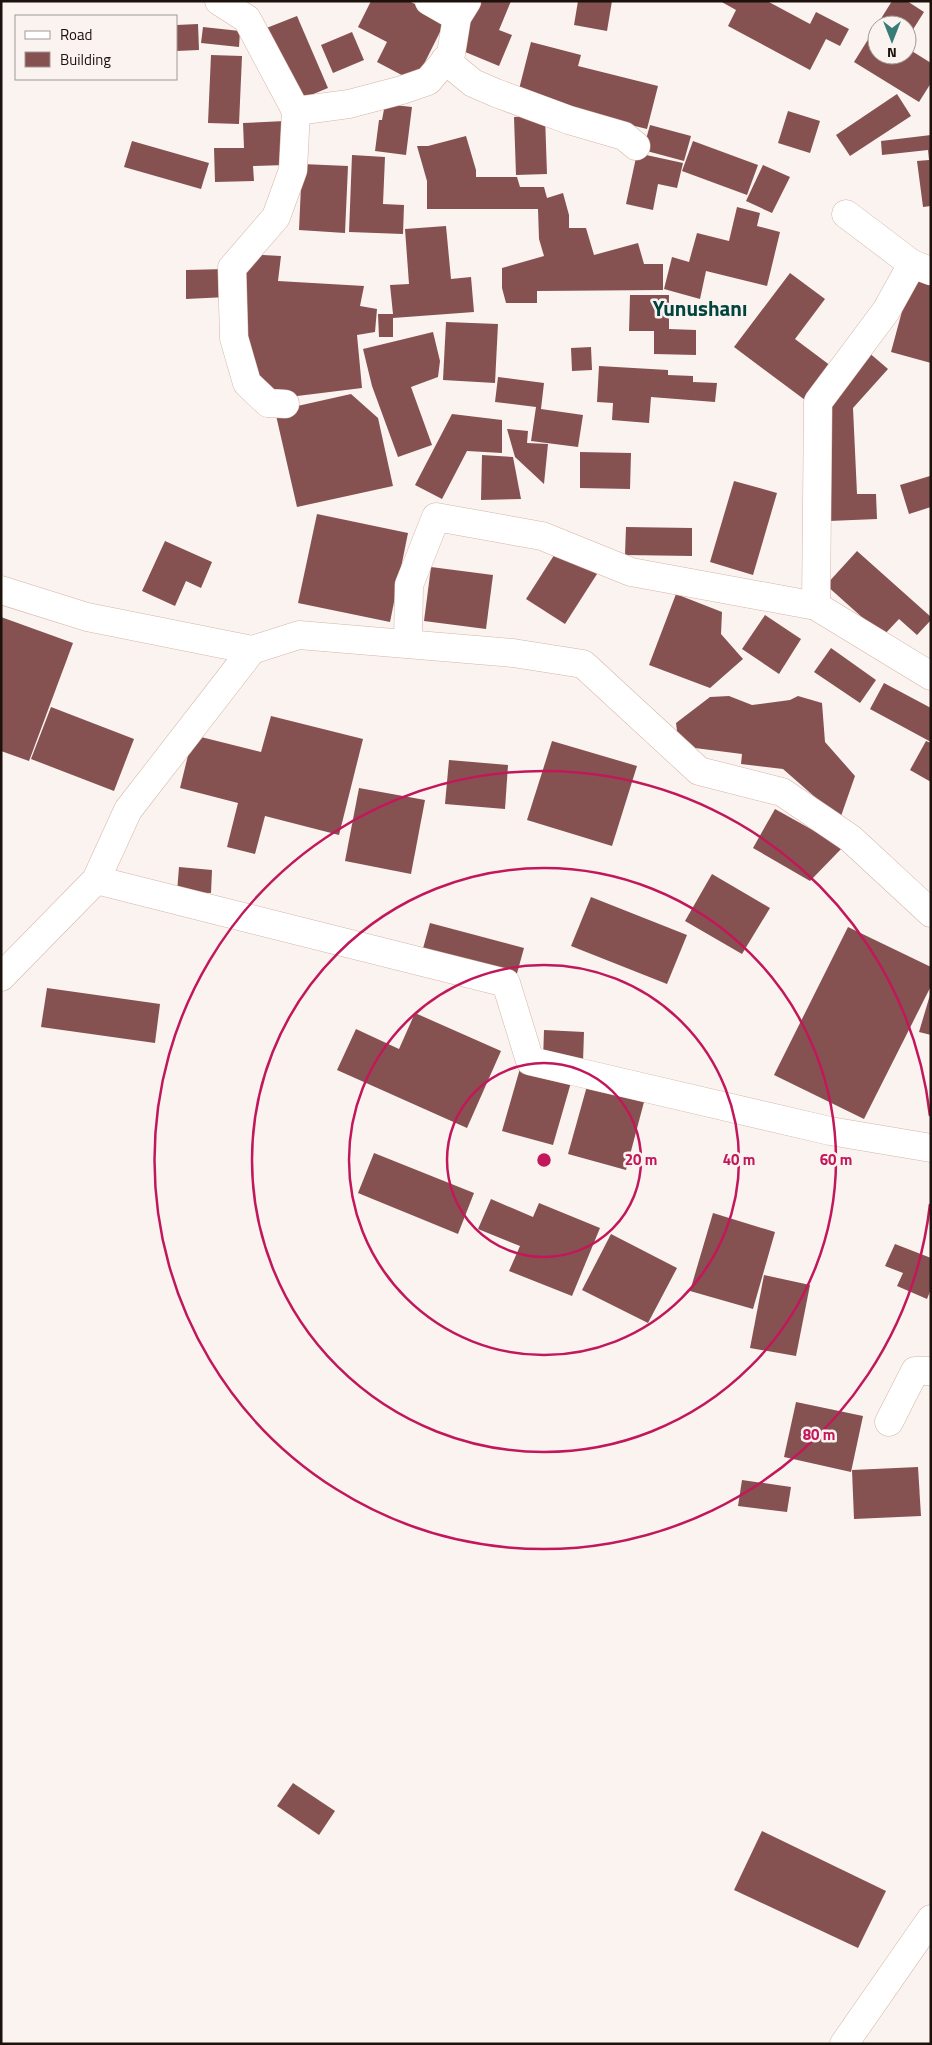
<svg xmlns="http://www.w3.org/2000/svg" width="932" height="2045" viewBox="0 0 932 2045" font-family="'Titillium Web',sans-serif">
	<rect width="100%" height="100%" fill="#faf3f0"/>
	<g fill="#865251">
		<polygon points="371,1 409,1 446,20 415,82 377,62 387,42 358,27"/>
		<polygon points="478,1 511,1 499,30 512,35 499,66 458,49"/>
		<polygon points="578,1 612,1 607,31 574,25"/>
		<polygon points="720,1 767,1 810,24 816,12 849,29 840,46 826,39 810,70 728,26 736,10"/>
		<polygon points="892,1 907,1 924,12 907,39 907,25 877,25"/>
		<polygon points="297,16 328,88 294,102 264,29"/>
		<polygon points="198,24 199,50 176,51 176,25"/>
		<polygon points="877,25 877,55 907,55 907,48 931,63 931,83 919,102 854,62"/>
		<polygon points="203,27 240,31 239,47 201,43"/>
		<polygon points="352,32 364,60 333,73 321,45"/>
		<polygon points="531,42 581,55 578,66 658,86 647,129 517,97"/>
		<polygon points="211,55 242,56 239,124 208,123"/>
		<polygon points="897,94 911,116 850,156 836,135"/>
		<polygon points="385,104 412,107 406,155 375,151 379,120 382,120"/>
		<polygon points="788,111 820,121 810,153 778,143"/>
		<polygon points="545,116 547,174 516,175 514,117"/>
		<polygon points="285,121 286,165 253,166 254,181 215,182 214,148 244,148 243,123"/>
		<polygon points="650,125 691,136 684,161 643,150"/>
		<polygon points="931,135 931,206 923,207 917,161 929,160 928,150 882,155 881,141"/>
		<polygon points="466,136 476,170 476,177 517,177 520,187 544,187 547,198 563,193 569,215 569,228 586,228 594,255 638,243 644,264 663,264 663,290 537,291 537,303 506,303 502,288 502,268 544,256 539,239 538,209 427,209 427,181 417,146 428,146"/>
		<polygon points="132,141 209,163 201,189 124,167"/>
		<polygon points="693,141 758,165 747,195 682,171"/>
		<polygon points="637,153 683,163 677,188 658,184 653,210 626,204"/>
		<polygon points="352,155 385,157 383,204 404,205 403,234 349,232"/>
		<polygon points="302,164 348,166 345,233 299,230"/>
		<polygon points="763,165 790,177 772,213 746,201"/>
		<polygon points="737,207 760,213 757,226 780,232 767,286 706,271 700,299 664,289 672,257 689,262 697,233 729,241"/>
		<polygon points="446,226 451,279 471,277 474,312 393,318 393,337 379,337 378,314 393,314 390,285 409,284 405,229"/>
		<polygon points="247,254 281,256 278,281 364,286 360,306 377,309 375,332 357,335 362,388 273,399 243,361 236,276"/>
		<polygon points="226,269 227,297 186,299 186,270"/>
		<polygon points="790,273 825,299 795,339 831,366 805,400 734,347"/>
		<polygon points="911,278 931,283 931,363 891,352"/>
		<polygon points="630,295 669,295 669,329 696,330 696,355 654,354 654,331 629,331"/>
		<polygon points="446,322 498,324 495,383 443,380"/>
		<polygon points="433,332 440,361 438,377 411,387 432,445 398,457 372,386 363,349"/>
		<polygon points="591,347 592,370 572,371 571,348"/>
		<polygon points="867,351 888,369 853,408 857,494 876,494 877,519 829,521 823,401"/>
		<polygon points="599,366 668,370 668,375 693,376 693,382 717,383 715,402 651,397 649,423 612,420 613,403 597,402"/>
		<polygon points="498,377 544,383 541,409 583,415 578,447 531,441 536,407 495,402"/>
		<polygon points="351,394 378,418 393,486 297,507 275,411"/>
		<polygon points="452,414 502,420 502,453 467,451 442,499 415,485"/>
		<polygon points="507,429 528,431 527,443 548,444 544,484 515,457"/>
		<polygon points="580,452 631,453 630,489 580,488"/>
		<polygon points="482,455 513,457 521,499 481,500"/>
		<polygon points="930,476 931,507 909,514 900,485"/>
		<polygon points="734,481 777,493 753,575 710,562"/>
		<polygon points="317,514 408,533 390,622 298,603"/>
		<polygon points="626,527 692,528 692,556 625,555"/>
		<polygon points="165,541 212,562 201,588 186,581 175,606 142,591"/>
		<polygon points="558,549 597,574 565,624 526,599"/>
		<polygon points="857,551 931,617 931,620 917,635 899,619 883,636 826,585"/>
		<polygon points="431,567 493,575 486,629 424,621"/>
		<polygon points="676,594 722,612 721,634 743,659 710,688 649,665"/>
		<polygon points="765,615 801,639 779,674 742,649"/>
		<polygon points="1,617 73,643 29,761 1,751"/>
		<polygon points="831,648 876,680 860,703 814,672"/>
		<polygon points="884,683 931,708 931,742 870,709"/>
		<polygon points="729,696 752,705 790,700 798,696 822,703 825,742 855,776 840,819 783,769 741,764 742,754 679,746 676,723 710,697"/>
		<polygon points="51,707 134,739 114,791 31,759"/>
		<polygon points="271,716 363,739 339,835 265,816 255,854 227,847 238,803 180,788 193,735 261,752"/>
		<polygon points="552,741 637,766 612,846 527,820"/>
		<polygon points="926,741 931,743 931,782 910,770"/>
		<polygon points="449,760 508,765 505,809 445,804"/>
		<polygon points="359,788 425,800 411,874 345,861"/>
		<polygon points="775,809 843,847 810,881 753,848"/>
		<polygon points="179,867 212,870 211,893 177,892"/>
		<polygon points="712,874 770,908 742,954 685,921"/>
		<polygon points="591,897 687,935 667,984 571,946"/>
		<polygon points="430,923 524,948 516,977 422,952"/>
		<polygon points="848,927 931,967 931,986 864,1119 774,1075"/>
		<polygon points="47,988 160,1004 155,1043 41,1027"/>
		<polygon points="930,995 931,995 931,1035 919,1032"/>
		<polygon points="415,1013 501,1051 467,1128 337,1070 356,1029 399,1049"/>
		<polygon points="544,1030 584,1032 583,1062 543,1061"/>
		<polygon points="521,1065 572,1079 553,1145 502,1131"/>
		<polygon points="587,1086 644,1102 626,1170 568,1154"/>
		<polygon points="374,1153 474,1193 458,1234 358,1193"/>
		<polygon points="491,1199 533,1217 539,1203 600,1228 572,1296 509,1271 520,1246 478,1229"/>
		<polygon points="713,1213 775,1232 753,1309 690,1291"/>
		<polygon points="611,1234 677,1268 648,1323 582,1290"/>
		<polygon points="895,1244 931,1258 931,1289 927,1299 897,1286 903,1273 885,1266"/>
		<polygon points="764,1275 810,1285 796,1356 750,1348"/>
		<polygon points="796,1402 863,1416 851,1472 784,1457"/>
		<polygon points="918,1467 921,1516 854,1519 852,1470"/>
		<polygon points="742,1480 791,1487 787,1512 738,1506"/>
		<polygon points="293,1783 335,1811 319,1835 277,1806"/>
		<polygon points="762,1831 886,1891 858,1948 734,1890"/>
	</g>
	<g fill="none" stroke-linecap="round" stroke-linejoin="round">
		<g stroke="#d6b4a6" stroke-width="29">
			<g id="minor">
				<polyline points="219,1 247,19 296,111"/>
				<polyline points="429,1 457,17"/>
				<polyline points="445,60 473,83 496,93 569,120 624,136 636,146"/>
				<polyline points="846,214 912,264"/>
				<polyline points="285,404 268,403 247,383 234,338 232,268 276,217 293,170 296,111 349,104 402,90 428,81 451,54 457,17 467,1"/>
				<polyline points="1,590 87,617 252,650 299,635 513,653 583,664 699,771 782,792 850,838 931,913"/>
				<polyline points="816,606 818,402 886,311 912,264 931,271"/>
				<polyline points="408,643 409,585 436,517 542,536 631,572 816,606 931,676"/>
				<polyline points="96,880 506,983 530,1061 830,1131 931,1148"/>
				<polyline points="1,977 96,880 128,810 252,650"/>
				<polyline points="889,1422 915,1371 931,1371"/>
			</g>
		</g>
		<g stroke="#d6b4a6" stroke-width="29">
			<polyline id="tertiary" points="844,2044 931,1919"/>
		</g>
		<use href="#minor" stroke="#fff" stroke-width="28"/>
		<use href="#tertiary" stroke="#fff" stroke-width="28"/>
	</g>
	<g fill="none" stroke="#c2185b" stroke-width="2.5">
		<circle cx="544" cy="1160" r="97"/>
		<circle cx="544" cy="1160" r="195"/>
		<circle cx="544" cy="1160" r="292"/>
		<path d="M930 1204A389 389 0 1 1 930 1116"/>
	</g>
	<g text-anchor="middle" stroke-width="5" stroke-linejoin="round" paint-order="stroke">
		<g font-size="21" font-weight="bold" fill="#02443e" stroke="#faf3f0">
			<text x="700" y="316">Yunushanı</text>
		</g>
	</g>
	<circle cx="544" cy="1160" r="8" fill="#c2185b" stroke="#faf3f0" stroke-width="2.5"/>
	<g font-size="15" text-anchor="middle" font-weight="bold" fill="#c2185b" stroke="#faf3f0" stroke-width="5" stroke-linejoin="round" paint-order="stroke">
		<text x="641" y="1165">20 m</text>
		<text x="739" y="1165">40 m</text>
		<text x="836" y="1165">60 m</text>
		<text x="819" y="1440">80 m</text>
	</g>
	<rect width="932" height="2045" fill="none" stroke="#1d110c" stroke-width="5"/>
	<rect x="15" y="15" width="162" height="65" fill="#faf3f0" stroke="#a29995"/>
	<rect x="25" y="31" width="25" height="8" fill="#ffffff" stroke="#a29995"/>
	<text x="60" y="40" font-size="15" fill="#1d110c">Road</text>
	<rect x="25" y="52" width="25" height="15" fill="#865251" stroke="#a29995"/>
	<text x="60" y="65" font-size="15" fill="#1d110c">Building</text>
	<g transform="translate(892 40) rotate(180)"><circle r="24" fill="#faf3f0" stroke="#a29995"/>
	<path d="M0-4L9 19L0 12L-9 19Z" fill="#377d76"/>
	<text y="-8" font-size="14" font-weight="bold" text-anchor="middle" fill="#1d110c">N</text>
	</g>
</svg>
